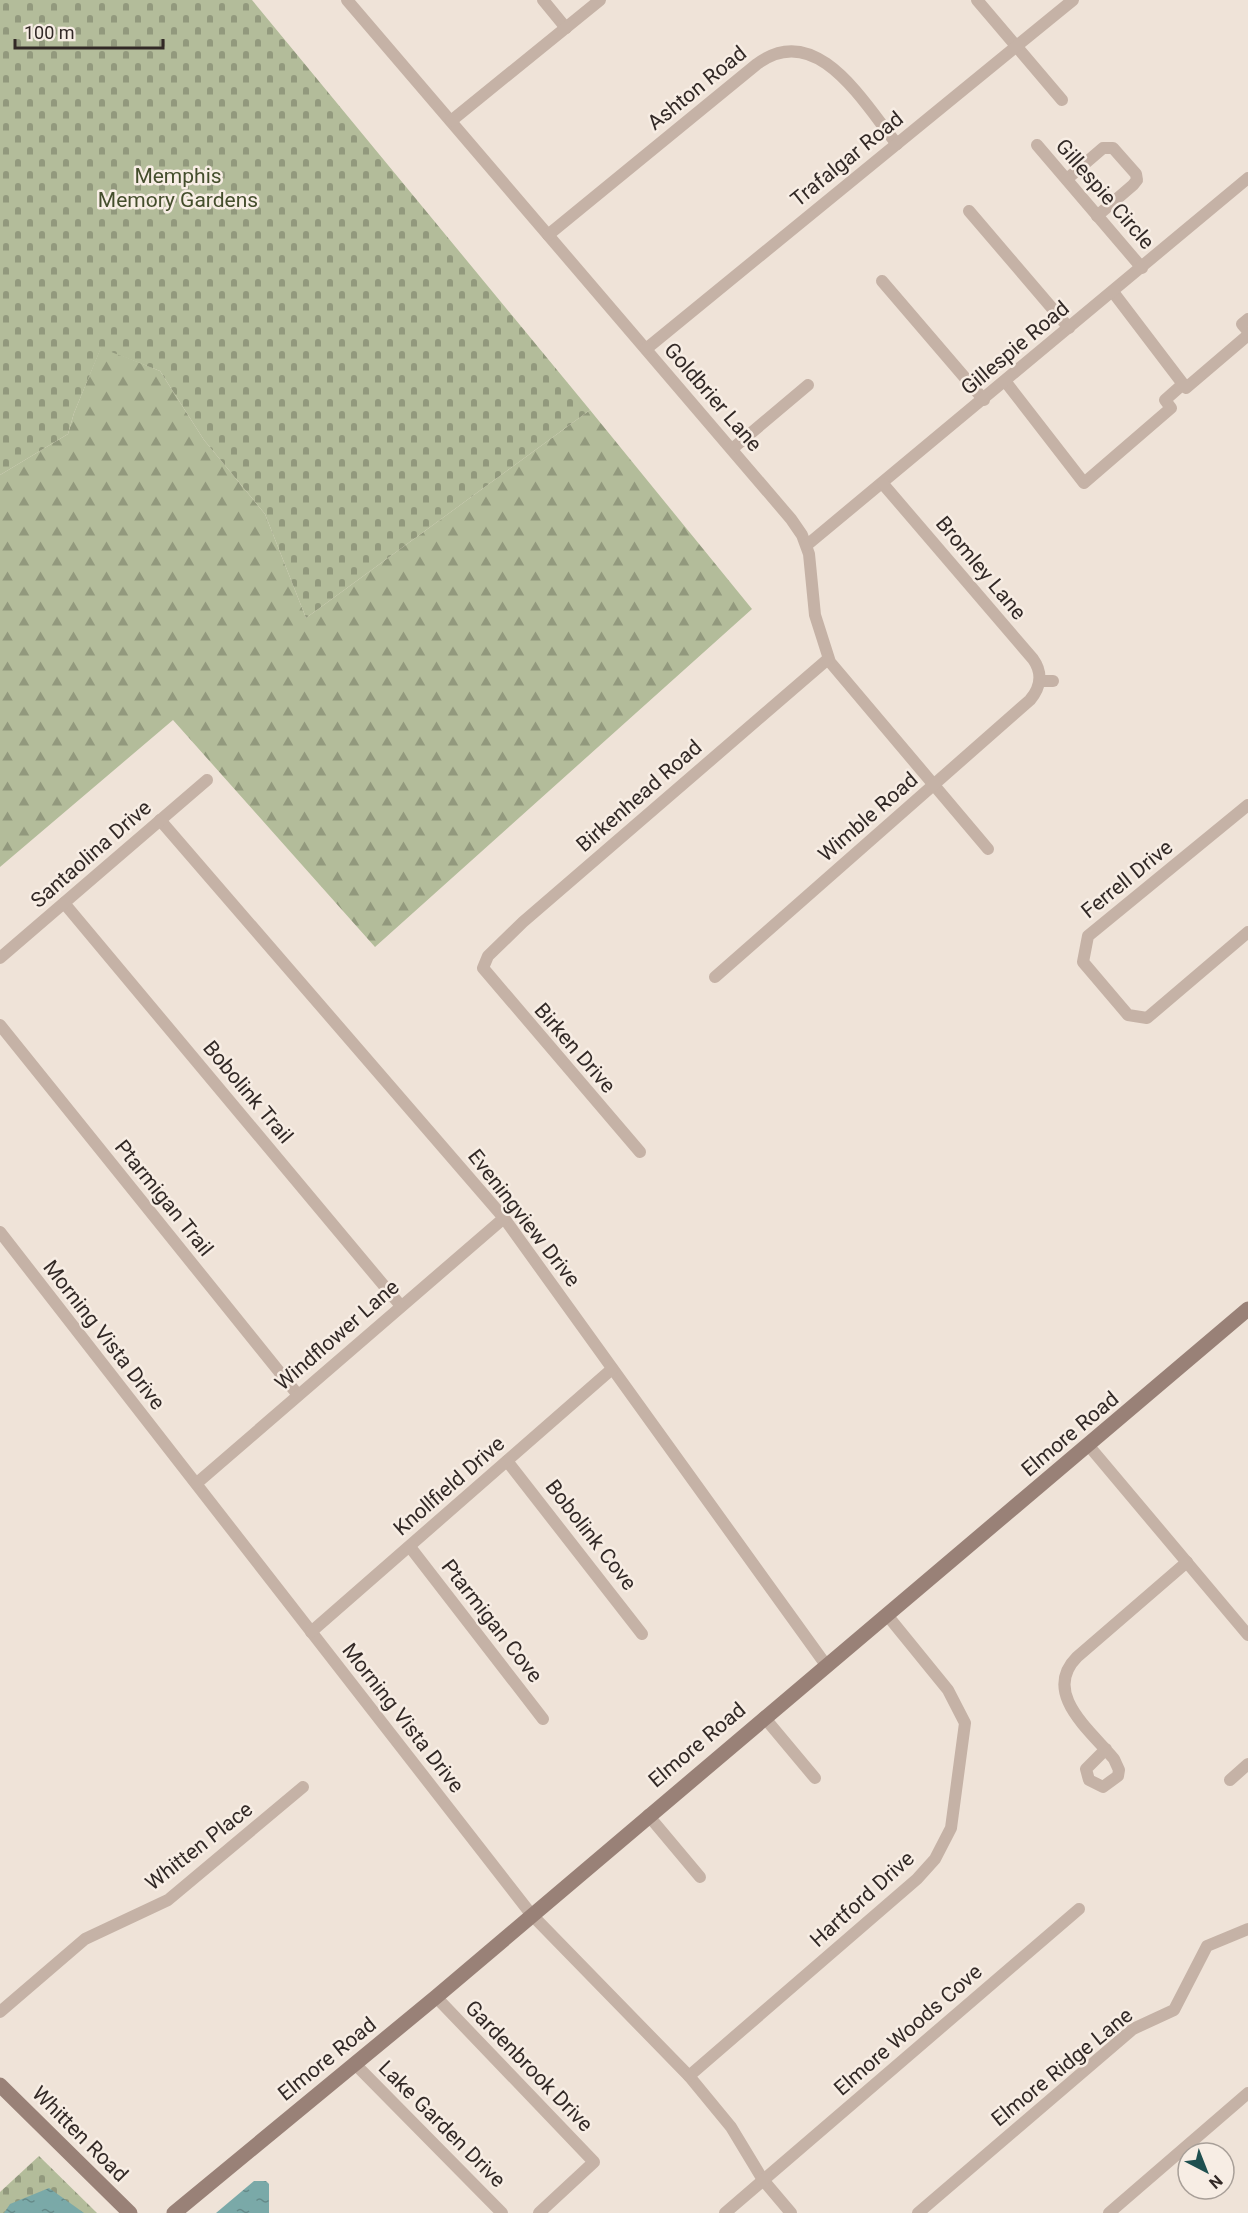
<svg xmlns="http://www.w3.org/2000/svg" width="1248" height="2213" viewBox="0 0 1248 2213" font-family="Roboto,sans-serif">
	<defs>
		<pattern id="forest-firs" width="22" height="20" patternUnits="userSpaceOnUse" patternTransform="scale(1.5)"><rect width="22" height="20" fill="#b3bc9a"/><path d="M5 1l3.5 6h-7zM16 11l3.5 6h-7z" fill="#92997d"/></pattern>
		<pattern id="cemetery-stones" width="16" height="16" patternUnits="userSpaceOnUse" patternTransform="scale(1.5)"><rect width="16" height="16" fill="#b3bc9a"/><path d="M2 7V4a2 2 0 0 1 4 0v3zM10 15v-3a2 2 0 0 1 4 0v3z" fill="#92997d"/></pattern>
		<pattern id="water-ripples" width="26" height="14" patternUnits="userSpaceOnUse" patternTransform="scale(1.5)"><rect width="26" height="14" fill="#7aa9a8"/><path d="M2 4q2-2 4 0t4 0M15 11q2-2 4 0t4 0" fill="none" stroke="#658a89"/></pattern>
	</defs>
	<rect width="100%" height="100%" fill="#efe3d8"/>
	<polygon fill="url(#forest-firs)" points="101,347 160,371 204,440 265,514 306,618 590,410 752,609 375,947 173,720 0,867 0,475 68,434 74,413"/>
	<g fill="url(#cemetery-stones)">
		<polygon points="0,0 252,0 590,410 306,618 265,514 204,440 160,371 101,348 74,413 68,434 0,475"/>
		<polygon points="39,2156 97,2213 0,2213 0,2192"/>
	</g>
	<g fill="url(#water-ripples)">
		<polygon points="254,2181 266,2181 269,2184 269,2213 216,2213"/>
		<polygon points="49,2188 84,2213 4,2213 10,2204"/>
	</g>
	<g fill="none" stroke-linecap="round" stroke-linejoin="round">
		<g stroke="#c5b2a6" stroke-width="12">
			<polyline points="347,0 791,519 802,535 809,554 815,615 830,662 988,849"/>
			<polyline points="543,0 566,28"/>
			<polyline points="977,0 1062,100"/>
			<polyline points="451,121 600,0"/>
			<polyline points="1037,145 1142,268"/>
			<polyline points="1067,179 1103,148 1113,148 1136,174 1137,180 1133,185 1097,216"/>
			<polyline points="969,211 1069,328"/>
			<path d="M 548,235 L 757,64 C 817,19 864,104 897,144"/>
			<polyline points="882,281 984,400"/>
			<polyline points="1113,292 1183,384"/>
			<polyline points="1248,319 1242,324 1248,331"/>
			<polyline points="646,349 1073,0"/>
			<polyline points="1005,381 1084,483 1171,408 1165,400 1183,384 1186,388 1248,335"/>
			<polyline points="732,449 808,385"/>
			<polyline points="807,545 1248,178"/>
			<polyline points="1040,681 1053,681"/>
			<polyline points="1248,805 1088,936 1083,962 1128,1015 1147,1018 1248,932"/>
			<polyline points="160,820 504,1218 826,1665"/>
			<polyline points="64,903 401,1306"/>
			<polyline points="0,958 207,780"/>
			<path d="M 715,977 L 1030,700 C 1041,687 1043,673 1033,659 L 883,484"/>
			<polyline points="0,1025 298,1395"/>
			<polyline points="640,1152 483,968 488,956 523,922 828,659"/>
			<polyline points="0,1232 531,1914 689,2076 731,2127 763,2180 791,2213"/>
			<polyline points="1089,1446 1248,1635"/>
			<polyline points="507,1461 642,1634"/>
			<polyline points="197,1483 504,1218"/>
			<polyline points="410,1547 543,1719"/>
			<polyline points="311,1632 612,1369"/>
			<polyline points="764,1717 815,1778"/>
			<path d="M 1106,1749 L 1086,1769 L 1089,1780 L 1103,1787 L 1118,1776 L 1119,1770 L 1114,1759 C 1091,1731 1041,1693 1077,1657 L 1187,1562"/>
			<polyline points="1230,1780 1248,1764"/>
			<polyline points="648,1815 700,1877"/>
			<polyline points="436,1997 594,2162 539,2213"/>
			<polyline points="0,2012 85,1939 168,1900 303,1787"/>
			<polyline points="354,2063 502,2213"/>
			<polyline points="689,2076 917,1879 935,1859 951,1828 965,1723 948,1690 887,1615"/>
			<polyline points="725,2213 1079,1909"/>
			<polyline points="918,2213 1133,2029 1174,2010 1207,1946 1248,1929"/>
			<polyline points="1109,2213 1248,2093"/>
		</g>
		<g stroke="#998177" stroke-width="15">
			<polyline points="0,2085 130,2213"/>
			<polyline points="174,2213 436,1997 1248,1309"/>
		</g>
	</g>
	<g text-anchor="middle" stroke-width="5" stroke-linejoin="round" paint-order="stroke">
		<g font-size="21" fill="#322926" stroke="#f7ede4">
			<text transform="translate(697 88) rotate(-39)" y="7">Ashton Road</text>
			<text transform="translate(847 159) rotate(-39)" y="7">Trafalgar Road</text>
			<text transform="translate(1105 194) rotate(49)" y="7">Gillespie Circle</text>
			<text transform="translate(1015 348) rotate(-40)" y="7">Gillespie Road</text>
			<text transform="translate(713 397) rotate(49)" y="7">Goldbrier Lane</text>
			<text transform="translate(981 568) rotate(50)" y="7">Bromley Lane</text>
			<text transform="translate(639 796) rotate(-41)" y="7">Birkenhead Road</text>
			<text transform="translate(868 817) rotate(-41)" y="7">Wimble Road</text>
			<text transform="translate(91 854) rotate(-41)" y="7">Santaolina Drive</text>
			<text transform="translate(1127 879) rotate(-39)" y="7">Ferrell Drive</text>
			<text transform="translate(575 1048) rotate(49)" y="7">Birken Drive</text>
			<text transform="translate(248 1092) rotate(50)" y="7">Bobolink Trail</text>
			<text transform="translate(164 1198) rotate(51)" y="7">Ptarmigan Trail</text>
			<text transform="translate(524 1218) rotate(52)" y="7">Eveningview Drive</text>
			<text transform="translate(104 1335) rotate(52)" y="7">Morning Vista Drive</text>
			<text transform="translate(337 1335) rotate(-41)" y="7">Windflower Lane</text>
			<text transform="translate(1070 1434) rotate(-40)" y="7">Elmore Road</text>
			<text transform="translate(449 1486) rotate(-41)" y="7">Knollfield Drive</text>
			<text transform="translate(591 1535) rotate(52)" y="7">Bobolink Cove</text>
			<text transform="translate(492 1621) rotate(52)" y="7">Ptarmigan Cove</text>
			<text transform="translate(403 1718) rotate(52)" y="7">Morning Vista Drive</text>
			<text transform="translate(697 1745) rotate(-40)" y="7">Elmore Road</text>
			<text transform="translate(199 1846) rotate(-38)" y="7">Whitten Place</text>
			<text transform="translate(862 1899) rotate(-42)" y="7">Hartford Drive</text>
			<text transform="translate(908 2030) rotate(-41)" y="7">Elmore Woods Cove</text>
			<text transform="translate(327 2059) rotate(-39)" y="7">Elmore Road</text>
			<text transform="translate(529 2066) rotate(46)" y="7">Gardenbrook Drive</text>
			<text transform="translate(1062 2067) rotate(-39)" y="7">Elmore Ridge Lane</text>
			<text transform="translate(442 2124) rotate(45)" y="7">Lake Garden Drive</text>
			<text transform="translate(80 2134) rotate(45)" y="7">Whitten Road</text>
		</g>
		<g font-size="21" fill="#444e2c" stroke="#f7ede4">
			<text x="178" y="183">Memphis<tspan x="178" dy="24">Memory Gardens</tspan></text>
		</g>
	</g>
	<g transform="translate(1206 2171) rotate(138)"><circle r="28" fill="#f7ede4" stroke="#a89f98" stroke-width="1.5"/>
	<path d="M0-4.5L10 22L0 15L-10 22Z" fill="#1f5050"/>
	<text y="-9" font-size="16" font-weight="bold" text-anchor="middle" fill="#322926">N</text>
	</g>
	<path d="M15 39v9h148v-9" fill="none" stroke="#322926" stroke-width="3"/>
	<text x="24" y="39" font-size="18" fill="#322926" stroke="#f7ede4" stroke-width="4.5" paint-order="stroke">100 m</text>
</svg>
